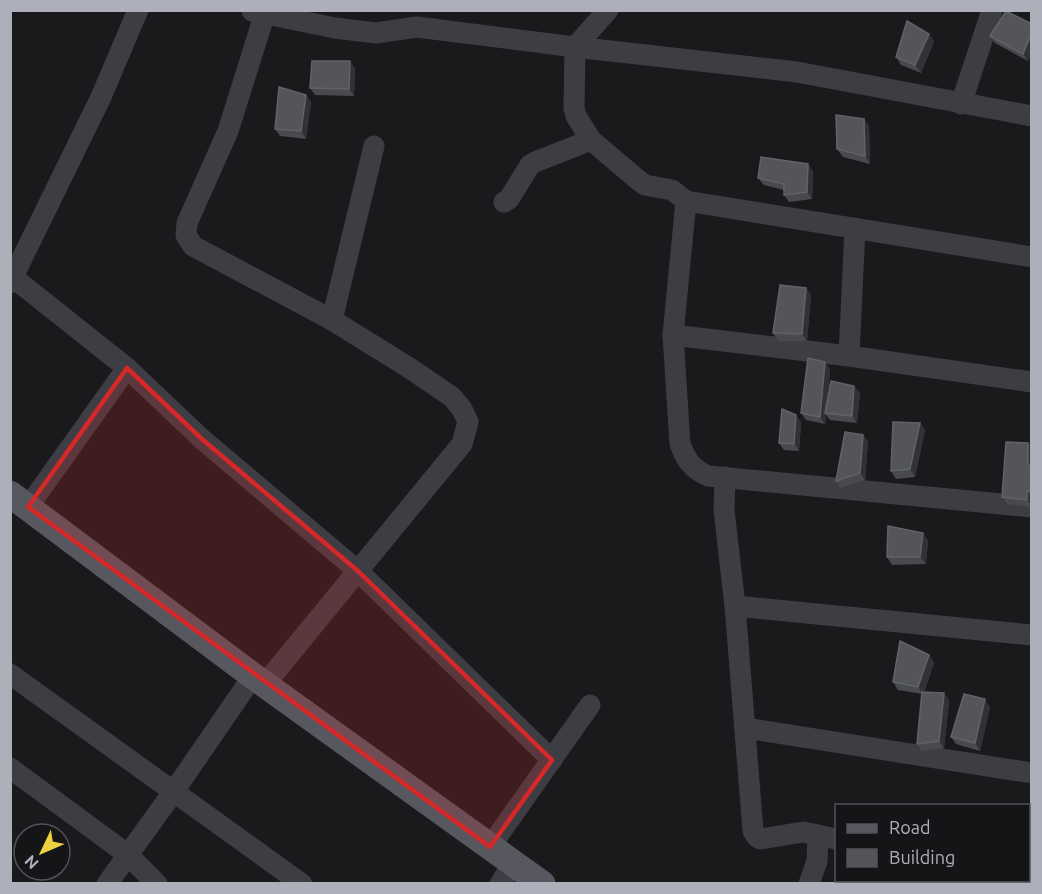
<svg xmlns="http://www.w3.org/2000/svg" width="1042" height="894" viewBox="0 0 1042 894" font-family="Ubuntu,sans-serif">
	<rect width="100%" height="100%" fill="#1a1a1c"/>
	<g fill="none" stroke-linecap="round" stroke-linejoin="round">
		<g stroke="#3d3d43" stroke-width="21">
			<polyline points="608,10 575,47 574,108 576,116 591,140 637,179 645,185 672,190 686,201 1032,257"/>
			<polyline points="252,11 335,28 376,33 417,27 575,47 797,72 1032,116"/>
			<polyline points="961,104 992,10"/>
			<path d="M 686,201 L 673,335 L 680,444 C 686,460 692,469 708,476 L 1032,507"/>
			<polyline points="504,202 509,199 530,165 535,162 591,140"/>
			<polyline points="10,275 127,368 203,440 358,571 552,760"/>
			<polyline points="10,283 101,97 138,10"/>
			<polyline points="332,320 374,146"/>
			<polyline points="673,335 849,356 1032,382"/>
			<polyline points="849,356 855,228"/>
			<polyline points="725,477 724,510 735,606 753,831 757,837 761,839 803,832 818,835"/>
			<polyline points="28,507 127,368"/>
			<polyline points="735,606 1032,635"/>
			<polyline points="10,674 302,884"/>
			<polyline points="265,684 462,444 468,422 462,409 452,397 408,367 332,320 193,246 186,235 187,223 228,131 265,13"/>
			<polyline points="745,728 1032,773"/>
			<polyline points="10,768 127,854 157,884"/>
			<polyline points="490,847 590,705"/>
			<polyline points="1028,875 1032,875"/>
			<polyline points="107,884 174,791 253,676"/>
			<polyline points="500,884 513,863"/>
			<polyline points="809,884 817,861 818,835 836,839"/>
		</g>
		<polyline stroke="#575760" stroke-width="27" points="10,494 253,676 542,884"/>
	</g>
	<g fill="#494a4e">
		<polygon points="1032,24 1032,52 1028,61 995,43 990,36"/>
		<polygon points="934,41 921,73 901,65 896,57"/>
		<polygon points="355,68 354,96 315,95 310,88"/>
		<polygon points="306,95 311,102 306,139 280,136 275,129"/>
		<polygon points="869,126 870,164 843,157 837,149"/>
		<polygon points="813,171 812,199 789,202 784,195 784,190 764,185 758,178"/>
		<polygon points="811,295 807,341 778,341 773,333"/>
		<polygon points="830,369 827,402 860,393 857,423 830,420 826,415 825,424 806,420 801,413"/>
		<polygon points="801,422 799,451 784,450 779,443"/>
		<polygon points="920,423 925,430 915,477 896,479 891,471"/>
		<polygon points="863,435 868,442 865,480 841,488 836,481"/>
		<polygon points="1028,443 1032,448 1032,507 1007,504 1002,497"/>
		<polygon points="923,533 928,541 926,564 892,565 887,557"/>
		<polygon points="929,655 934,663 924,692 944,693 949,701 944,748 922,751 917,744 922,694 898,690 893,682"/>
		<polygon points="990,707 980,751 956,744 951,737"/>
	</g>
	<g fill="#313235">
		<polygon points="1032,32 1032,52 1028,61 1023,54"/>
		<polygon points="929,34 934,41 921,73 915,65"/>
		<polygon points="350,61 355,68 354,96 349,89"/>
		<polygon points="306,95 311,102 306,139 301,131"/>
		<polygon points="864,119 869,126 870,164 865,156"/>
		<polygon points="808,164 813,171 812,199 807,192"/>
		<polygon points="806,288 811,295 807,341 802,334"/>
		<polygon points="825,362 830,369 826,413 825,413 826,415 825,424 820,417"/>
		<polygon points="854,386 860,393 857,423 852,416"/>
		<polygon points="796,415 801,422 799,451 794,444"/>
		<polygon points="920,423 925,430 915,477 910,469"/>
		<polygon points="863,435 868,442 865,480 860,473"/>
		<polygon points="1028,443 1032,448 1032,470 1028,465"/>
		<polygon points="1027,491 1032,497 1032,506 1027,500"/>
		<polygon points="923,533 928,541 926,564 920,557"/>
		<polygon points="929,655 934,663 923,694 918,687"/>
		<polygon points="944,693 949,701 944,748 939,741"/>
		<polygon points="985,699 990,707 980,751 975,743"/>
	</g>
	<g fill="#53555a" stroke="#616369" stroke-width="1.5">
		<polygon points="1006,11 1032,24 1032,32 1023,54 990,36"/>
		<polygon points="907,21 929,34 915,65 896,57"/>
		<polygon points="312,61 350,61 349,89 310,88"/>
		<polygon points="279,87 306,95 301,131 275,129"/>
		<polygon points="836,115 864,119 865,156 837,149"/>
		<polygon points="761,157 808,164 807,192 784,195 784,184 758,178"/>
		<polygon points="780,285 806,288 802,334 773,333"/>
		<polygon points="808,358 825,362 820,417 801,413"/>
		<polygon points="831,381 854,386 852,416 825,413"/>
		<polygon points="782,409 796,415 794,444 779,443"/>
		<polygon points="893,422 920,423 910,469 891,471"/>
		<polygon points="845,432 863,435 860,473 836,481"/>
		<polygon points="1006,442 1028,443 1028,465 1032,466 1032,492 1027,491 1027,500 1002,497"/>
		<polygon points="888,526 923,533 920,557 887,557"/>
		<polygon points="900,641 929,655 918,687 893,682"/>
		<polygon points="922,692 944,693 939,741 917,744"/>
		<polygon points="964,694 985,699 975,743 951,737"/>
	</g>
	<path fill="#d62828" fill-opacity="0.2" stroke="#d62828" stroke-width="4.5" stroke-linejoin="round" d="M 127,368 L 203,440 L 358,571 L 552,760 L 490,847 L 28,507 Z"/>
	<rect width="1042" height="894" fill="none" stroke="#adafbb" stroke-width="24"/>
	<rect x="835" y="804" width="195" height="78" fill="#151517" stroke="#525359" stroke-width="1.5"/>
	<rect x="847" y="824" width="30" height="9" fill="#575760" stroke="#525359" stroke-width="1.5"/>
	<text x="889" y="834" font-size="18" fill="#adafbb">Road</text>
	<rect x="847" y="849" width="30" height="18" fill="#53555a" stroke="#525359" stroke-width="1.5"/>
	<text x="889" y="864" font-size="18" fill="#adafbb">Building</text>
	<g transform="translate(42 852) rotate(226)"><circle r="28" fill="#151517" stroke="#525359" stroke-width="1.5"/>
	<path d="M0-4.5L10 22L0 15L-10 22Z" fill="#eed140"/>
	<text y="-9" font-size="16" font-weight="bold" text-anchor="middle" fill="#adafbb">N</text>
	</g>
</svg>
